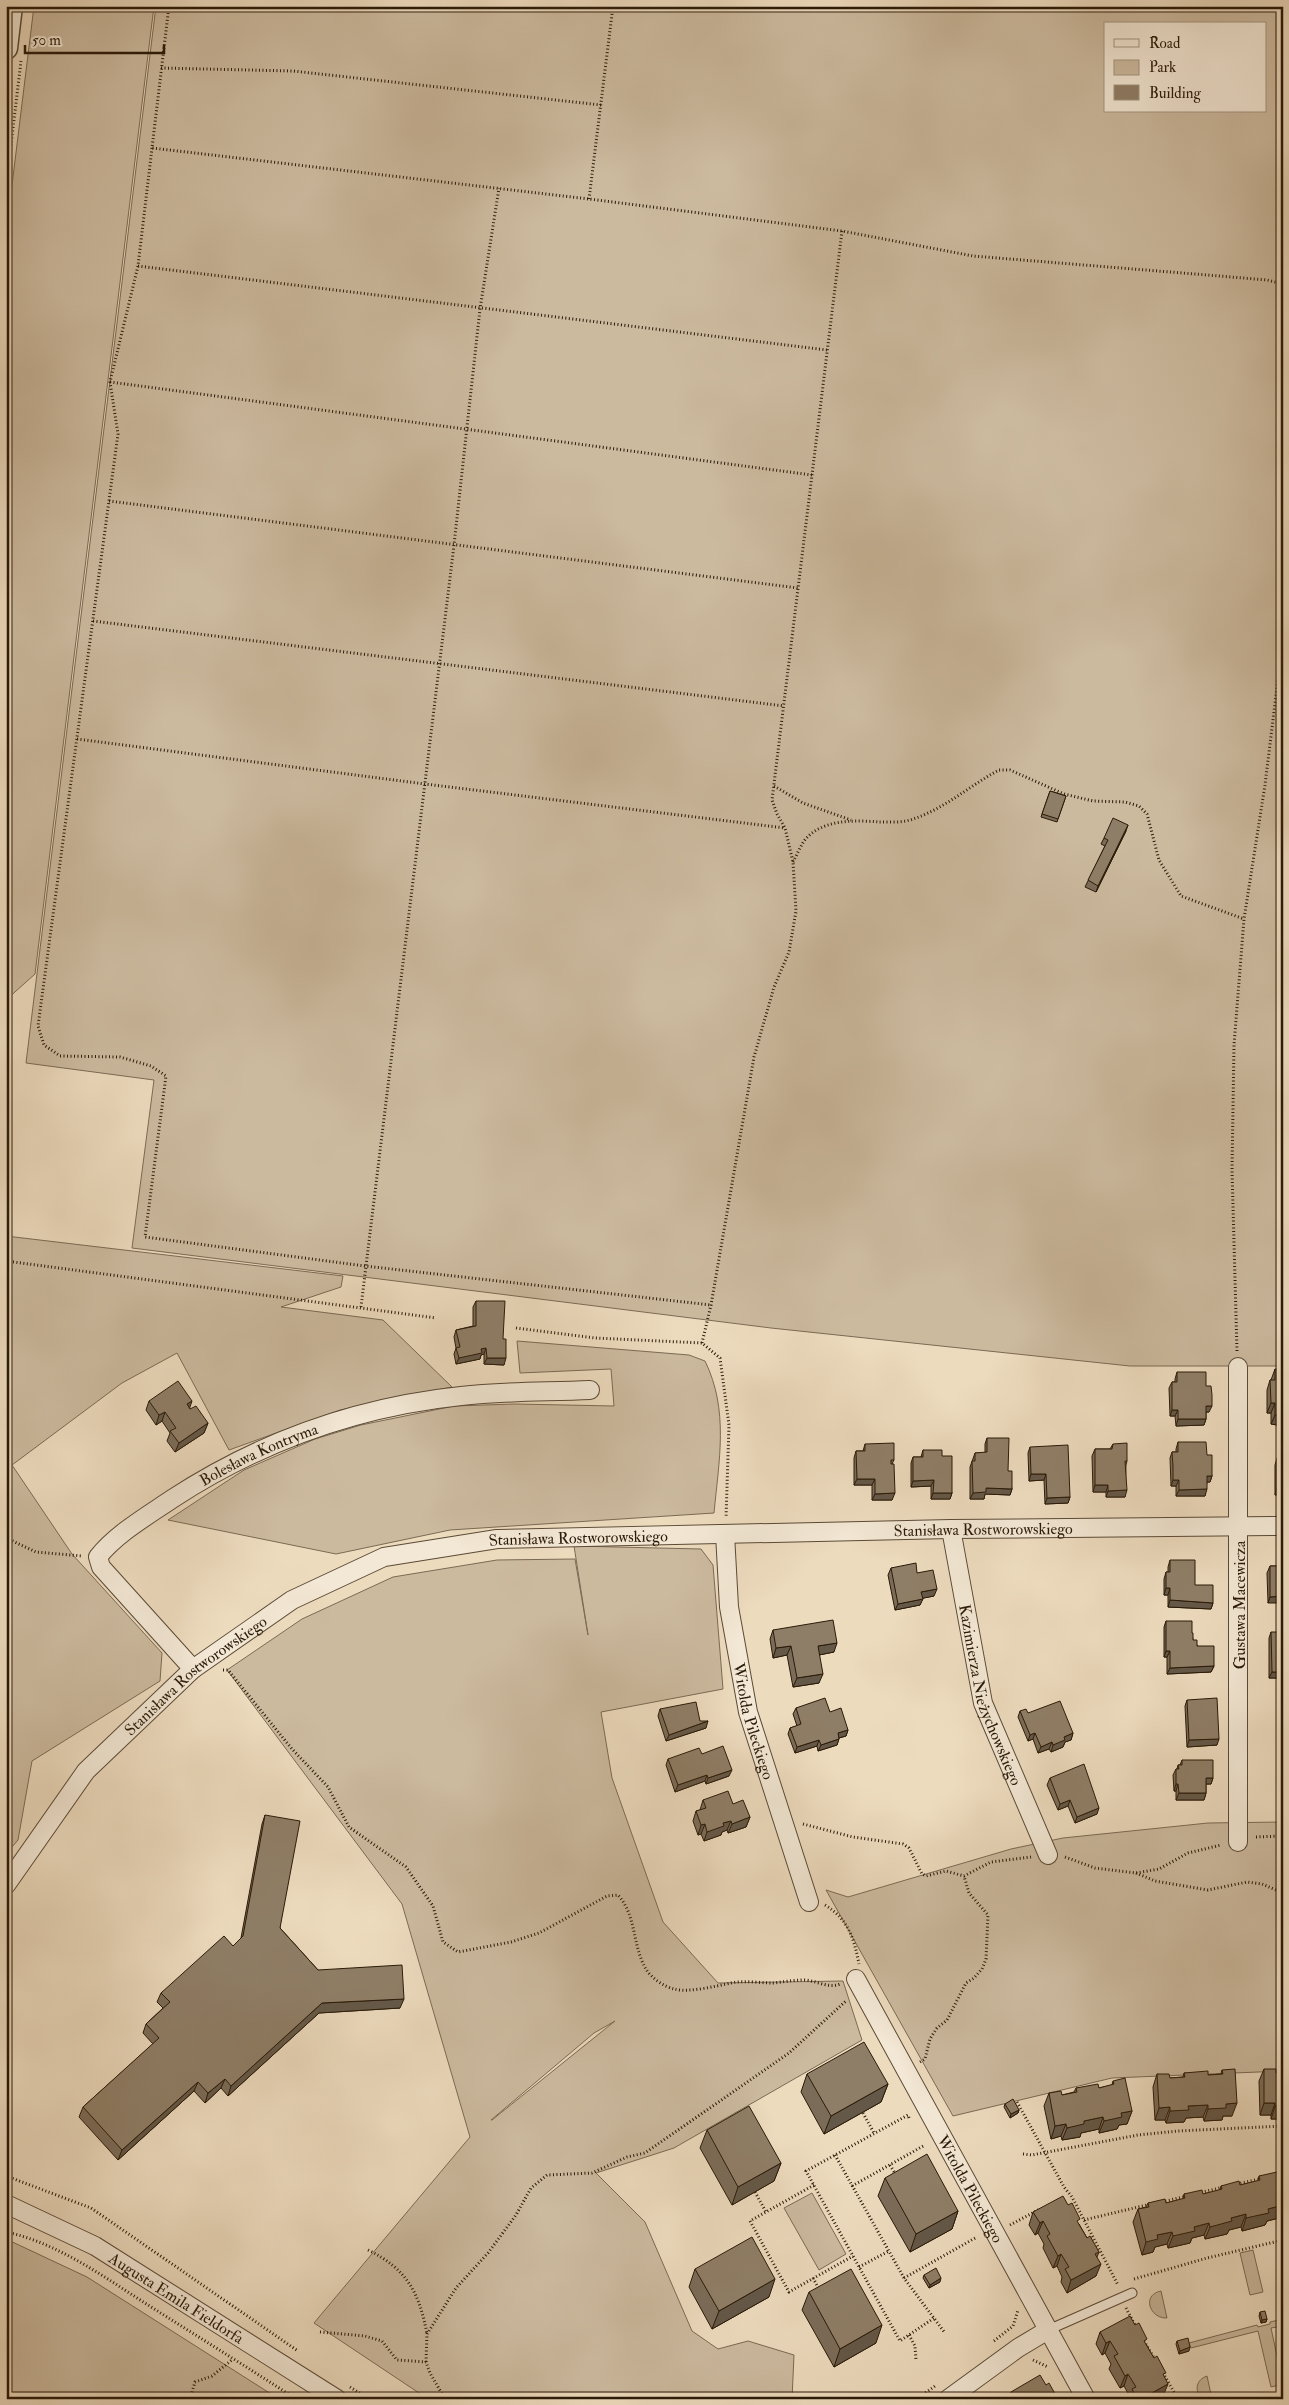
<svg xmlns="http://www.w3.org/2000/svg" width="1289" height="2405" viewBox="0 0 1289 2405" font-family="'IM FELL Double Pica',serif">
	<rect width="100%" height="100%" fill="#eddbbe"/>
	<filter id="stains"><feTurbulence type="fractalNoise" baseFrequency=".004" numOctaves="4"/><feColorMatrix values="0 0 0 0 .2 0 0 0 0 .09 0 0 0 0 .02 0 0 0 .5 -.17"/></filter>
	<radialGradient id="worn" r=".72"><stop offset=".6" stop-color="#630" stop-opacity="0"/><stop offset="1" stop-color="#630" stop-opacity=".3"/></radialGradient>
	<g fill="#ccba9f" stroke="#7b6a54" fill-rule="evenodd">
		<polygon points="34,6 154,6 35,974 6,1000 6,234"/>
		<path d="M 156,6 L 1283,6 L 1283,1366 L 1130,1366 L 771,1328 L 132,1248 L 154,1080 L 26,1063 ZM 1105,24 L 1265,24 L 1265,111 L 1105,111 Z"/>
		<polygon points="6,1236 343,1276 341,1287 281,1307 383,1320 452,1387 340,1410 229,1450 177,1353 122,1383 12,1465 72,1554 162,1653 160,1681 32,1761 18,1840 6,1854"/>
		<path d="M 517,1341 L 689,1355 L 705,1361 C 729,1410 719,1460 714,1513 L 450,1530 L 336,1554 L 168,1520 L 244,1470 L 315,1439 L 361,1425 L 454,1406 L 515,1404 L 614,1406 L 611,1369 L 520,1373 Z"/>
		<path d="M 574,1546 L 701,1549 L 713,1565 L 723,1689 L 601,1712 L 612,1778 L 663,1922 L 718,1983 L 843,1981 L 862,2040 L 674,2148 L 596,2173 L 645,2222 L 692,2331 L 718,2349 L 748,2341 L 794,2355 L 792,2399 L 428,2399 L 314,2323 L 470,2137 L 402,1904 L 227,1670 L 302,1619 L 393,1577 L 497,1560 L 575,1559 L 588,1635 ZM 615,2021 L 492,2120 L 491,2120 L 594,2033 Z"/>
		<polygon points="1283,1822 1283,2071 1112,2078 953,2116 826,1890 848,1897 1011,1849 1063,1838 1208,1823"/>
		<polygon points="812,2193 846,2254 819,2270 784,2208"/>
		<polygon points="6,2239 87,2277 279,2399 6,2399"/>
		<polygon points="1253,2250 1263,2292 1250,2295 1240,2253"/>
		<path d="M 1161,2291 L 1167,2318 C 1150,2319 1141,2295 1161,2291 Z"/>
		<polygon points="1283,2319 1283,2326 1271,2328 1283,2384 1271,2387 1258,2331 1191,2348 1189,2343 1257,2325 1258,2327 1270,2324 1270,2322"/>
		<path d="M 1207,2376 L 1212,2399 L 1202,2399 C 1194,2390 1196,2380 1207,2376 Z"/>
	</g>
	<g fill="none" stroke-linecap="round" stroke-linejoin="round">
		<g stroke="#5b4a36" stroke-width="11">
			<polyline id="service" points="1048,2330 1132,2293"/>
		</g>
		<g stroke="#5b4a36" stroke-width="20">
			<g id="minor">
				<polyline points="1238,1367 1238,1842"/>
				<path id="s1" d="M 951,1529 L 983,1703 L 1048,1855"/>
				<path id="s2" d="M 725,1534 L 729,1607 L 748,1712 L 809,1902"/>
				<path id="s3" d="M 193,1669 L 101,1567 L 98,1557 C 116,1534 147,1516 172,1499 C 261,1441 356,1407 461,1396 C 504,1391 547,1392 590,1390"/>
				<path id="s4" d="M 6,1885 L 86,1771 L 193,1669 L 292,1600 L 384,1557 L 497,1539 L 951,1529 L 1283,1526"/>
				<path id="s5" d="M 856,1979 L 1086,2399"/>
				<path id="s6" d="M 6,2204 L 95,2246 L 337,2399"/>
				<polyline points="948,2399 1018,2348 1048,2330"/>
			</g>
		</g>
		<g stroke="#5b4a36" stroke-width="25">
			<polyline id="tertiary" points="6,48 11,6"/>
		</g>
		<g stroke="#2a1a08" stroke-width="3" stroke-dasharray="1 2.5" stroke-linecap="butt">
			<polyline points="169,6 152,148 589,199 842,231 973,256 1207,275 1267,280 1283,284"/>
			<polyline points="161,68 293,71 601,105"/>
			<polyline points="152,148 138,266 110,382 118,434 38,1026 44,1045 60,1056 120,1057 151,1066 166,1076 145,1237 365,1266 711,1305"/>
			<polyline points="6,187 21,61"/>
			<polyline points="589,199 613,6"/>
			<polyline points="138,266 827,350"/>
			<polyline points="110,382 812,475"/>
			<polyline points="109,501 798,588"/>
			<polyline points="93,621 784,706"/>
			<polyline points="77,739 425,784 785,828"/>
			<polyline points="774,786 803,803 851,820"/>
			<path d="M 793,862 C 797,855 800,847 804,841 C 821,819 854,820 879,822 C 890,822 903,823 913,819 C 941,810 965,790 990,775 L 999,770 L 1010,770 L 1064,794 L 1093,801 L 1125,802 L 1139,806 L 1147,814 L 1159,860 L 1181,896 L 1244,919"/>
			<polyline points="6,1261 436,1318"/>
			<polyline points="361,1307 454,545 480,309 499,188"/>
			<polyline points="516,1328 595,1338 702,1343 720,1358 729,1425 726,1518"/>
			<polyline points="702,1343 711,1305 754,1057 774,987 789,952 796,911 793,862 785,828 777,814 772,800 842,231"/>
			<polyline points="1237,1351 1232,1170 1234,1045 1244,919 1265,785 1283,638"/>
			<polyline points="6,1538 36,1552 82,1556"/>
			<path d="M 223,1670 L 228,1670 L 292,1749 L 328,1787 L 349,1827 L 406,1867 L 433,1906 L 443,1942 L 458,1952 L 511,1942 L 539,1933 L 607,1896 L 618,1895 C 637,1916 632,1946 646,1969 C 651,1978 665,1987 674,1989 C 689,1993 716,1986 731,1983 C 744,1980 760,1983 773,1983 C 783,1982 793,1980 803,1980 C 816,1980 828,1989 840,1984"/>
			<polyline points="803,1824 853,1837 903,1844 909,1848 922,1874 926,1876 946,1871 964,1876 991,1862 1031,1857"/>
			<polyline points="1256,1837 1283,1836"/>
			<polyline points="1065,1857 1095,1868 1136,1873 1159,1869 1188,1853 1221,1845"/>
			<polyline points="1136,1873 1155,1881 1208,1890 1247,1882 1262,1884 1283,1893"/>
			<path d="M 825,1905 C 848,1919 854,1938 859,1964"/>
			<polyline points="920,2062 925,2059 930,2039 937,2028 947,2020 966,1983 974,1978 982,1969 986,1959 988,1915 969,1893 964,1876"/>
			<polyline points="1017,2102 1064,2187 1072,2197 1118,2285"/>
			<polyline points="863,2113 874,2133"/>
			<polyline points="909,2118 908,2115 806,2171 900,2341 934,2318"/>
			<polyline points="1023,2154 1032,2155 1138,2135 1178,2131 1283,2126"/>
			<polyline points="835,2155 904,2278 945,2333"/>
			<polyline points="890,2165 896,2175"/>
			<polyline points="1274,2175 1283,2173"/>
			<polyline points="6,2176 91,2208 298,2351"/>
			<polyline points="1237,2184 1260,2179"/>
			<polyline points="814,2185 750,2221 789,2292 853,2256"/>
			<polyline points="852,2186 925,2145"/>
			<polyline points="755,2192 766,2212"/>
			<polyline points="1198,2193 1224,2187"/>
			<polyline points="1162,2202 1187,2196"/>
			<polyline points="1084,2220 1151,2204"/>
			<polyline points="1010,2225 1040,2209"/>
			<path d="M 6,2232 C 58,2243 104,2277 148,2305 C 197,2336 247,2367 296,2399"/>
			<path d="M 368,2250 C 407,2269 419,2292 427,2334"/>
			<polyline points="859,2267 889,2251"/>
			<polyline points="813,2278 819,2289"/>
			<polyline points="904,2278 977,2237"/>
			<polyline points="1134,2279 1207,2258 1283,2240"/>
			<polyline points="1126,2308 1136,2327"/>
			<polyline points="320,2332 365,2336 382,2341 397,2360 426,2362 430,2373 445,2399"/>
			<polyline points="909,2335 915,2346 916,2360"/>
			<polyline points="994,2341 1013,2326 1018,2310"/>
			<polyline points="1144,2341 1156,2361"/>
			<polyline points="1033,2360 1048,2367"/>
			<polyline points="426,2362 427,2334 456,2288 488,2253 516,2215 531,2188 547,2175 592,2173 627,2157 645,2153 789,2053 847,2000"/>
			<polyline points="1163,2373 1178,2399"/>
			<polyline points="350,2387 369,2399"/>
			<polyline points="190,2399 195,2382 212,2376 233,2359"/>
			<polyline points="917,2399 935,2386"/>
		</g>
		<use href="#service" stroke="#f3e8d5" stroke-width="9"/>
		<use href="#minor" stroke="#f3e8d5" stroke-width="18"/>
		<use href="#tertiary" stroke="#f3e8d5" stroke-width="22"/>
	</g>
	<g fill="#7b6c59" stroke="#2a1a08">
		<polygon points="1050,791 1066,796 1057,822 1041,817"/>
		<polygon points="1126,831 1096,892 1085,887 1105,846 1101,844 1104,838"/>
		<polygon points="476,1301 503,1339 504,1365 484,1364 484,1354 481,1355 480,1359 456,1364 454,1354 456,1348 454,1337 456,1330 473,1326 473,1307"/>
		<polygon points="1275,1369 1283,1426 1271,1424 1271,1413 1267,1413 1267,1390 1270,1380 1271,1380"/>
		<polygon points="1177,1372 1206,1386 1209,1412 1206,1412 1206,1419 1204,1425 1176,1426 1175,1416 1170,1416 1169,1388 1172,1382 1175,1382 1175,1379"/>
		<polygon points="149,1401 189,1408 208,1423 204,1433 175,1452 167,1441 170,1433 162,1421 156,1425 146,1410"/>
		<polygon points="987,1438 1008,1471 1012,1489 1010,1495 985,1494 984,1499 970,1499 970,1467 975,1453 985,1453 985,1444"/>
		<polygon points="1178,1442 1207,1455 1212,1476 1210,1482 1207,1482 1205,1496 1176,1496 1176,1486 1171,1486 1170,1458 1172,1452 1176,1452 1176,1449"/>
		<polygon points="865,1444 894,1460 892,1464 892,1500 872,1500 872,1485 854,1485 854,1458 856,1451 863,1451"/>
		<polygon points="1113,1444 1127,1461 1126,1465 1125,1497 1106,1497 1106,1492 1093,1492 1092,1456 1095,1449 1110,1449"/>
		<polygon points="1030,1447 1070,1497 1068,1503 1045,1504 1044,1480 1029,1481 1028,1453"/>
		<polygon points="923,1450 942,1456 952,1493 950,1499 931,1499 931,1486 911,1487 911,1463 913,1457 921,1457"/>
		<polygon points="1277,1458 1283,1494 1275,1495 1275,1465"/>
		<polygon points="1170,1560 1213,1603 1211,1609 1168,1607 1168,1595 1164,1595 1164,1579 1166,1572 1168,1572 1168,1567"/>
		<polygon points="1270,1566 1283,1566 1268,1603 1267,1573"/>
		<polygon points="891,1568 917,1573 934,1596 923,1598 920,1605 895,1610 888,1575"/>
		<polygon points="1166,1621 1192,1633 1193,1640 1214,1666 1211,1672 1167,1674 1167,1657 1164,1657 1164,1627"/>
		<polygon points="773,1630 834,1652 819,1655 819,1683 793,1687 787,1655 773,1658 770,1639"/>
		<polygon points="1271,1632 1283,1678 1269,1678 1269,1638"/>
		<polygon points="1187,1700 1217,1745 1187,1747 1185,1706"/>
		<polygon points="796,1708 830,1712 848,1730 846,1736 839,1738 837,1745 818,1751 817,1746 795,1753 788,1734 790,1728 797,1726 793,1714"/>
		<polygon points="660,1709 700,1721 706,1728 666,1741 658,1716"/>
		<polygon points="1020,1711 1073,1733 1071,1740 1065,1742 1063,1747 1051,1752 1049,1749 1038,1753 1033,1739 1028,1741 1018,1717"/>
		<polygon points="702,1754 729,1776 706,1784 705,1781 675,1792 666,1765 668,1759"/>
		<polygon points="1182,1760 1213,1778 1211,1784 1206,1784 1206,1793 1204,1800 1176,1800 1176,1791 1174,1791 1173,1775 1176,1769 1177,1769 1178,1765 1180,1765"/>
		<polygon points="1280,1768 1283,1768 1283,1820 1281,1820 1278,1774"/>
		<polygon points="1050,1778 1097,1814 1075,1823 1068,1806 1058,1810 1047,1785"/>
		<polygon points="703,1800 733,1804 750,1817 746,1827 728,1833 727,1830 722,1832 721,1835 704,1841 701,1834 698,1835 693,1821 696,1811 700,1810"/>
		<polygon points="265,1815 280,1928 318,1970 400,2008 319,2013 228,2096 221,2088 205,2103 194,2091 118,2160 79,2117 83,2107 153,2044 143,2033 146,2024 163,2008 157,2002 161,1993 233,1946 241,1938 262,1824"/>
		<polygon points="1264,2069 1283,2119 1271,2119 1271,2115 1260,2115 1259,2081"/>
		<polygon points="1222,2070 1232,2116 1223,2116 1222,2120 1204,2121 1203,2117 1186,2118 1184,2122 1166,2123 1165,2120 1155,2120 1153,2087 1157,2074 1170,2078 1183,2077 1184,2073 1208,2075 1221,2074"/>
		<polygon points="807,2074 888,2084 881,2102 824,2134 801,2092"/>
		<polygon points="1113,2081 1132,2111 1127,2124 1119,2125 1117,2129 1099,2133 1099,2129 1081,2133 1080,2137 1062,2140 1061,2136 1051,2139 1044,2106 1049,2093 1062,2095 1074,2092 1076,2088 1099,2088 1112,2085"/>
		<polygon points="1005,2104 1019,2110 1018,2113 1010,2118 1004,2107"/>
		<polygon points="707,2130 781,2163 774,2181 732,2205 700,2148"/>
		<polygon points="1283,2175 1283,2221 1280,2222 1279,2218 1267,2221 1265,2225 1242,2231 1241,2227 1229,2230 1227,2234 1205,2239 1204,2235 1192,2238 1190,2243 1168,2248 1167,2244 1155,2247 1153,2252 1142,2255 1133,2222 1138,2209 1146,2207 1148,2203 1166,2203 1183,2199 1184,2194 1203,2194 1220,2190 1221,2186 1240,2185 1258,2181 1259,2176 1278,2176"/>
		<polygon points="885,2178 958,2211 952,2229 910,2252 878,2196"/>
		<polygon points="1033,2212 1079,2224 1087,2238 1099,2252 1097,2257 1096,2276 1067,2293 1061,2282 1062,2277 1057,2266 1053,2268 1043,2248 1044,2244 1038,2233 1035,2235 1029,2225"/>
		<polygon points="695,2269 769,2297 712,2329 689,2287"/>
		<polygon points="924,2275 940,2282 929,2288 923,2278"/>
		<polygon points="809,2292 876,2343 834,2367 802,2310"/>
		<polygon points="1260,2312 1267,2319 1266,2322 1261,2323 1259,2316"/>
		<polygon points="1100,2332 1146,2344 1164,2377 1163,2396 1159,2399 1129,2399 1130,2397 1124,2386 1120,2388 1109,2369 1111,2364 1105,2353 1102,2355 1096,2344"/>
		<polygon points="1177,2341 1189,2351 1179,2354 1176,2344"/>
		<polygon points="1046,2385 1058,2399 1008,2399 1011,2392"/>
	</g>
	<g fill="#645848" stroke="#2a1a08">
		<polygon points="1128,825 1126,831 1096,892 1098,886"/>
		<polygon points="486,1348 484,1354 481,1355 480,1359 456,1364 459,1358 481,1349"/>
		<polygon points="487,1358 506,1358 504,1365 484,1364"/>
		<polygon points="192,1401 189,1410 187,1404"/>
		<polygon points="1271,1403 1275,1403 1271,1413 1267,1413"/>
		<polygon points="1206,1406 1212,1406 1209,1412 1204,1412"/>
		<polygon points="1172,1410 1178,1410 1175,1416 1170,1416"/>
		<polygon points="165,1412 162,1421 156,1425 159,1415"/>
		<polygon points="1275,1415 1283,1416 1283,1426 1271,1424"/>
		<polygon points="1178,1419 1206,1419 1204,1425 1176,1426"/>
		<polygon points="208,1423 204,1433 175,1452 179,1443"/>
		<polygon points="1031,1474 1046,1474 1044,1480 1029,1481"/>
		<polygon points="1207,1476 1212,1476 1210,1482 1205,1482"/>
		<polygon points="857,1479 875,1479 872,1485 854,1485"/>
		<polygon points="934,1480 931,1486 911,1487 913,1481"/>
		<polygon points="1173,1480 1179,1480 1176,1486 1171,1486"/>
		<polygon points="1095,1485 1108,1485 1106,1492 1093,1492"/>
		<polygon points="986,1488 1012,1489 1010,1495 985,1494 984,1499 970,1499 973,1493"/>
		<polygon points="1277,1488 1283,1488 1283,1494 1275,1495"/>
		<polygon points="1207,1489 1205,1496 1176,1496 1179,1490"/>
		<polygon points="1127,1490 1125,1497 1106,1497 1108,1491"/>
		<polygon points="895,1493 892,1500 872,1500 875,1494"/>
		<polygon points="933,1493 952,1493 950,1499 931,1499"/>
		<polygon points="1070,1497 1068,1503 1045,1504 1047,1498"/>
		<polygon points="1166,1588 1170,1588 1168,1595 1164,1595"/>
		<polygon points="937,1589 934,1596 919,1599 921,1592"/>
		<polygon points="1283,1596 1283,1603 1268,1603 1270,1597"/>
		<polygon points="923,1599 920,1605 895,1610 898,1604"/>
		<polygon points="1170,1600 1213,1603 1211,1609 1168,1607"/>
		<polygon points="837,1643 834,1652 814,1656 818,1646"/>
		<polygon points="791,1646 787,1655 773,1658 776,1648"/>
		<polygon points="1166,1651 1170,1651 1167,1657 1164,1657"/>
		<polygon points="1214,1666 1211,1672 1167,1674 1170,1668"/>
		<polygon points="1272,1672 1283,1672 1283,1678 1269,1678"/>
		<polygon points="823,1674 819,1683 793,1687 797,1678"/>
		<polygon points="708,1721 706,1728 666,1741 669,1735"/>
		<polygon points="848,1730 846,1736 835,1739 838,1733"/>
		<polygon points="1035,1733 1033,1739 1028,1741 1030,1735"/>
		<polygon points="1073,1733 1071,1740 1065,1742 1063,1747 1051,1752 1053,1745 1064,1737"/>
		<polygon points="839,1739 837,1745 818,1751 821,1745"/>
		<polygon points="1219,1739 1217,1745 1187,1747 1189,1740"/>
		<polygon points="819,1740 817,1746 795,1753 797,1747"/>
		<polygon points="1052,1742 1049,1749 1038,1753 1041,1747"/>
		<polygon points="732,1770 729,1776 706,1784 708,1778"/>
		<polygon points="707,1775 705,1781 675,1792 678,1785"/>
		<polygon points="1206,1778 1213,1778 1211,1784 1204,1784"/>
		<polygon points="1176,1784 1178,1784 1176,1791 1174,1791"/>
		<polygon points="1179,1793 1206,1793 1204,1800 1176,1800"/>
		<polygon points="1070,1800 1068,1806 1058,1810 1060,1804"/>
		<polygon points="1099,1808 1097,1814 1075,1823 1077,1817"/>
		<polygon points="750,1817 746,1827 728,1833 732,1824"/>
		<polygon points="731,1821 727,1830 722,1832 721,1835 704,1841 707,1832 723,1823"/>
		<polygon points="705,1824 701,1834 698,1835 701,1825"/>
		<polygon points="404,1999 400,2008 319,2013 228,2096 231,2086 322,2003"/>
		<polygon points="225,2079 221,2088 205,2103 208,2093"/>
		<polygon points="198,2082 194,2091 118,2160 122,2150"/>
		<polygon points="888,2084 881,2102 824,2134 831,2116"/>
		<polygon points="1237,2103 1232,2116 1223,2116 1222,2120 1204,2121 1208,2109 1226,2104"/>
		<polygon points="1264,2103 1275,2103 1271,2115 1260,2115"/>
		<polygon points="1208,2105 1203,2117 1186,2118 1184,2122 1166,2123 1170,2111 1188,2106"/>
		<polygon points="1275,2106 1283,2106 1283,2119 1271,2119"/>
		<polygon points="1170,2107 1165,2120 1155,2120 1159,2108"/>
		<polygon points="1019,2110 1018,2113 1010,2118 1011,2114"/>
		<polygon points="1132,2111 1127,2124 1119,2125 1117,2129 1099,2133 1104,2121 1121,2113"/>
		<polygon points="1103,2117 1099,2129 1081,2133 1080,2137 1062,2140 1067,2128 1084,2121"/>
		<polygon points="1066,2124 1061,2136 1051,2139 1055,2126"/>
		<polygon points="781,2163 774,2181 732,2205 738,2187"/>
		<polygon points="1283,2205 1279,2218 1267,2221 1265,2225 1242,2231 1246,2218 1268,2209"/>
		<polygon points="958,2211 952,2229 910,2252 916,2234"/>
		<polygon points="1283,2213 1283,2221 1280,2222"/>
		<polygon points="1246,2214 1241,2227 1229,2230 1227,2234 1205,2239 1210,2227 1231,2218"/>
		<polygon points="1043,2221 1038,2233 1035,2235 1040,2223"/>
		<polygon points="1209,2223 1204,2235 1192,2238 1190,2243 1168,2248 1173,2236 1194,2227"/>
		<polygon points="1172,2232 1167,2244 1155,2247 1153,2252 1142,2255 1146,2242 1157,2235"/>
		<polygon points="1061,2254 1057,2266 1053,2268 1058,2256"/>
		<polygon points="1101,2264 1096,2276 1067,2293 1071,2280"/>
		<polygon points="941,2278 940,2282 929,2288 930,2285"/>
		<polygon points="775,2279 769,2297 712,2329 719,2311"/>
		<polygon points="1267,2319 1266,2322 1261,2323 1262,2320"/>
		<polygon points="882,2325 876,2343 834,2367 840,2349"/>
		<polygon points="1110,2341 1105,2353 1102,2355 1106,2343"/>
		<polygon points="1190,2347 1189,2351 1179,2354 1180,2351"/>
		<polygon points="1128,2374 1124,2386 1120,2388 1125,2376"/>
		<polygon points="1168,2384 1163,2396 1159,2399 1141,2399"/>
	</g>
	<g fill="#8f7e67" stroke="#2a1a08">
		<polygon points="1050,791 1066,796 1058,819 1042,814"/>
		<polygon points="1113,818 1128,825 1098,886 1088,880 1108,840 1104,838"/>
		<polygon points="476,1301 505,1301 503,1339 506,1339 506,1358 487,1358 486,1348 481,1349 482,1353 459,1358 456,1348 460,1347 456,1330 476,1326"/>
		<polygon points="1275,1369 1283,1369 1283,1416 1275,1415 1275,1403 1271,1403 1270,1380 1275,1380"/>
		<polygon points="1177,1372 1206,1372 1206,1386 1211,1386 1212,1395 1212,1406 1206,1406 1206,1419 1178,1419 1178,1410 1172,1410 1172,1382 1177,1382"/>
		<polygon points="178,1381 192,1401 187,1404 190,1409 196,1406 208,1423 179,1443 170,1431 176,1428 165,1412 159,1415 149,1401"/>
		<polygon points="987,1438 1009,1438 1008,1471 1012,1471 1012,1489 986,1488 986,1492 973,1493 972,1461 975,1461 975,1453 987,1452"/>
		<polygon points="1178,1442 1206,1442 1207,1455 1212,1455 1212,1476 1207,1476 1207,1489 1179,1490 1179,1480 1173,1480 1173,1466 1172,1452 1178,1452"/>
		<polygon points="894,1443 894,1460 891,1460 891,1464 894,1464 895,1493 875,1494 875,1479 857,1479 856,1451 865,1451 865,1444"/>
		<polygon points="1127,1443 1127,1461 1125,1461 1127,1490 1108,1491 1108,1485 1095,1485 1095,1449 1112,1449 1113,1444"/>
		<polygon points="1068,1445 1070,1497 1047,1498 1046,1474 1031,1474 1030,1447"/>
		<polygon points="923,1450 942,1450 942,1456 952,1456 952,1493 933,1493 934,1480 913,1481 913,1457 923,1457"/>
		<rect x="1277" y="1458" width="6" height="30"/>
		<polygon points="1170,1560 1195,1560 1195,1585 1213,1585 1213,1603 1170,1600 1170,1588 1166,1588 1166,1572 1170,1572"/>
		<polygon points="916,1563 917,1573 933,1570 937,1589 921,1592 923,1599 898,1604 891,1568"/>
		<polygon points="1270,1566 1283,1566 1283,1596 1270,1597"/>
		<polygon points="833,1620 837,1643 818,1646 823,1674 797,1678 791,1646 776,1648 773,1630"/>
		<polygon points="1166,1621 1192,1621 1192,1633 1193,1633 1193,1640 1197,1640 1197,1646 1214,1646 1214,1666 1170,1668 1170,1651 1166,1651"/>
		<polygon points="1271,1632 1283,1632 1283,1672 1272,1672"/>
		<polygon points="825,1698 830,1712 841,1708 848,1730 838,1733 839,1739 821,1745 819,1740 797,1747 790,1728 801,1724 796,1708"/>
		<polygon points="1217,1698 1219,1739 1189,1740 1187,1700"/>
		<polygon points="1060,1701 1073,1733 1064,1737 1065,1740 1053,1745 1052,1742 1041,1747 1035,1733 1030,1735 1020,1711 1026,1709 1028,1713"/>
		<polygon points="696,1702 700,1721 708,1721 669,1735 660,1709"/>
		<polygon points="723,1746 732,1770 708,1778 707,1775 678,1785 668,1759 699,1748 702,1754"/>
		<polygon points="1182,1760 1213,1760 1213,1778 1206,1778 1206,1793 1179,1793 1178,1784 1176,1784 1176,1769 1179,1769 1178,1765 1182,1765"/>
		<polygon points="1084,1764 1099,1808 1077,1817 1070,1800 1060,1804 1050,1778"/>
		<polygon points="1280,1768 1283,1768 1283,1805"/>
		<polygon points="728,1791 733,1804 743,1800 750,1817 732,1824 731,1821 723,1823 724,1826 707,1832 705,1824 701,1825 696,1811 706,1808 703,1800"/>
		<polygon points="265,1815 300,1821 280,1928 318,1970 402,1965 404,1999 322,2003 231,2086 225,2079 208,2093 198,2082 122,2150 83,2107 159,2038 146,2024 170,2002 161,1993 224,1936 233,1946 243,1936"/>
		<polygon points="864,2042 888,2084 831,2116 807,2074"/>
		<polygon points="1235,2069 1237,2103 1226,2104 1226,2108 1208,2109 1208,2105 1188,2106 1189,2110 1170,2111 1170,2107 1159,2108 1157,2074 1169,2074 1170,2078 1185,2077 1184,2073 1208,2071 1208,2075 1223,2074 1222,2070"/>
		<polygon points="1264,2069 1276,2069 1276,2073 1283,2073 1283,2106 1275,2106 1275,2103 1264,2103"/>
		<polygon points="1125,2078 1132,2111 1121,2113 1122,2117 1104,2121 1103,2117 1084,2121 1084,2124 1067,2128 1066,2124 1055,2126 1049,2093 1061,2091 1062,2095 1077,2092 1076,2088 1098,2084 1099,2088 1114,2084 1113,2081"/>
		<polygon points="1013,2099 1019,2110 1011,2114 1005,2104"/>
		<polygon points="749,2106 781,2163 738,2187 707,2130"/>
		<polygon points="927,2154 958,2211 916,2234 885,2178"/>
		<polygon points="1277,2172 1278,2176 1283,2175 1283,2205 1268,2209 1269,2213 1246,2218 1246,2214 1231,2218 1232,2221 1210,2227 1209,2223 1194,2227 1195,2231 1173,2236 1172,2232 1157,2235 1158,2239 1146,2242 1138,2209 1149,2207 1148,2203 1165,2199 1166,2203 1185,2198 1184,2194 1202,2190 1203,2194 1222,2189 1221,2186 1239,2181 1240,2185 1260,2180 1259,2176"/>
		<polygon points="1063,2196 1068,2205 1072,2203 1080,2219 1077,2221 1087,2238 1090,2236 1099,2252 1095,2254 1101,2264 1071,2280 1065,2269 1069,2267 1061,2254 1058,2256 1047,2236 1050,2234 1043,2221 1040,2223 1033,2212"/>
		<polygon points="752,2237 775,2279 719,2311 695,2269"/>
		<polygon points="936,2268 941,2278 930,2285 924,2275"/>
		<polygon points="851,2269 882,2325 840,2349 809,2292"/>
		<polygon points="1265,2311 1267,2319 1262,2320 1260,2312"/>
		<polygon points="1130,2316 1135,2325 1139,2323 1147,2339 1144,2341 1154,2358 1157,2356 1166,2373 1163,2374 1168,2384 1141,2399 1137,2399 1132,2389 1136,2387 1128,2374 1125,2376 1114,2356 1118,2354 1110,2341 1106,2343 1100,2332"/>
		<polygon points="1188,2338 1190,2347 1180,2351 1177,2341"/>
		<polygon points="1040,2375 1046,2385 1049,2383 1058,2399 1015,2399 1011,2392"/>
	</g>
	<g text-anchor="middle" stroke-width="4" stroke-linejoin="round" paint-order="stroke">
		<g font-size="16" fill="#2a1a08" stroke="#f3e8d5">
			<text dy="6" stroke="none"><textPath href="#s3" startOffset="340">Bolesława Kontryma</textPath></text>
			<text dy="6" stroke="none"><textPath href="#s4" startOffset="1110">Stanisława Rostworowskiego</textPath></text>
			<text dy="6" stroke="none"><textPath href="#s4" startOffset="705">Stanisława Rostworowskiego</textPath></text>
			<text transform="translate(1239 1605) rotate(-90)" y="6">Gustawa Macewicza</text>
			<text dy="6" stroke="none"><textPath href="#s4" startOffset="285">Stanisława Rostworowskiego</textPath></text>
			<text dy="6" stroke="none"><textPath href="#s1" startOffset="171">Kazimierza Nieżychowskiego</textPath></text>
			<text dy="6" stroke="none"><textPath href="#s2" startOffset="190">Witolda Pileckiego</textPath></text>
			<text dy="6" stroke="none"><textPath href="#s5" startOffset="239">Witolda Pileckiego</textPath></text>
			<text dy="6" stroke="none"><textPath href="#s6" startOffset="195">Augusta Emila Fieldorfa</textPath></text>
		</g>
	</g>
	<rect width="1289" height="2405" fill="none" stroke="#eddbbe" stroke-width="25"/>
	<rect x="8" y="8" width="1274" height="2390" fill="none" stroke="#2a1a08" stroke-width="2.5"/>
	<rect x="12" y="12" width="1264" height="2380" fill="none" stroke="#2a1a08"/>
	<rect x="1104" y="22" width="162" height="90" fill="#f3e8d5" stroke="#a39683"/>
	<rect x="1114" y="39" width="25" height="8" fill="#f3e8d5" stroke="#a39683"/>
	<text x="1149" y="48" font-size="15" fill="#2a1a08">Road</text>
	<rect x="1114" y="60" width="25" height="15" fill="#ccba9f" stroke="#a39683"/>
	<text x="1149" y="72" font-size="15" fill="#2a1a08">Park</text>
	<rect x="1114" y="85" width="25" height="15" fill="#8f7e67" stroke="#a39683"/>
	<text x="1149" y="98" font-size="15" fill="#2a1a08">Building</text>
	<path d="M25 45v8h139v-8" fill="none" stroke="#2a1a08" stroke-width="2.5"/>
	<text x="32" y="45" font-size="15" fill="#2a1a08" stroke="#f3e8d5" stroke-width="4" paint-order="stroke">50 m</text>
	<rect width="100%" height="100%" filter="url(#stains)"/>
	<rect width="100%" height="100%" fill="url(#worn)"/>
</svg>
